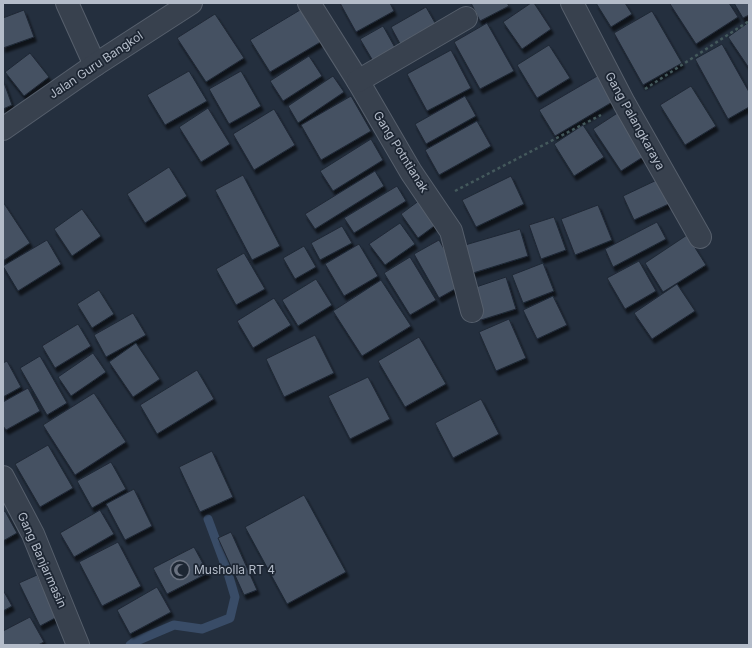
<svg xmlns="http://www.w3.org/2000/svg" width="752" height="648" viewBox="0 0 752 648" font-family="Inter,sans-serif">
	<defs>
		<filter id="shadow"><feDropShadow dx="2.5" dy="4.5" stdDeviation="1" flood-color="#0009"/></filter>
	</defs>
	<rect width="100%" height="100%" fill="#242f3e"/>
	<g fill="none" stroke-linecap="round" stroke-linejoin="round">
		<polyline stroke="#394c67" stroke-width="9" points="130,645 134,642 174,625 202,629 230,618 235,597 227,570 208,519"/>
	</g>
	<g fill="#455162" stroke="#1f2835" filter="url(#shadow)">
		<polygon points="340,3 390,3 394,11 356,32"/>
		<polygon points="471,3 507,3 509,6 480,21"/>
		<polygon points="531,3 534,3 551,29 522,49 503,22"/>
		<polygon points="596,3 625,3 632,14 611,27"/>
		<polygon points="672,3 729,3 738,17 696,44 670,4"/>
		<polygon points="734,3 749,3 749,15 743,18"/>
		<polygon points="305,7 324,40 270,72 250,40"/>
		<polygon points="426,7 439,30 404,51 391,27"/>
		<polygon points="24,10 34,37 3,48 3,18"/>
		<polygon points="652,11 682,63 643,85 614,33"/>
		<polygon points="215,14 244,58 206,82 177,38"/>
		<polygon points="749,22 749,68 728,37"/>
		<polygon points="487,23 514,71 480,89 454,42"/>
		<polygon points="383,26 398,53 376,66 360,39"/>
		<polygon points="722,44 749,92 749,107 728,119 695,59"/>
		<polygon points="549,45 570,78 537,98 517,65"/>
		<polygon points="451,50 471,88 427,111 407,74"/>
		<polygon points="30,53 49,77 24,96 5,72"/>
		<polygon points="309,56 322,76 283,101 270,81"/>
		<polygon points="189,71 207,101 165,125 147,95"/>
		<polygon points="241,71 261,106 229,124 209,89"/>
		<polygon points="599,75 614,101 555,136 539,110"/>
		<polygon points="333,76 344,92 298,123 288,106"/>
		<polygon points="3,80 12,105 3,109"/>
		<polygon points="691,86 716,126 685,145 660,105"/>
		<polygon points="351,96 371,131 321,160 301,125"/>
		<polygon points="465,96 476,116 426,144 415,124"/>
		<polygon points="208,108 230,144 201,162 179,127"/>
		<polygon points="274,109 295,145 254,170 233,134"/>
		<polygon points="619,112 646,155 621,171 593,129"/>
		<polygon points="477,121 491,146 439,175 425,150"/>
		<polygon points="583,125 604,157 574,176 554,144"/>
		<polygon points="371,139 383,160 333,191 320,171"/>
		<polygon points="169,167 187,196 145,223 127,194"/>
		<polygon points="375,171 384,186 315,229 305,214"/>
		<polygon points="243,175 280,246 252,260 215,190"/>
		<polygon points="511,176 524,204 476,227 462,200"/>
		<polygon points="661,178 673,202 634,220 623,196"/>
		<polygon points="397,186 406,201 354,233 344,218"/>
		<polygon points="424,197 441,221 418,238 401,214"/>
		<polygon points="3,202 30,243 3,261"/>
		<polygon points="598,205 612,240 575,255 561,219"/>
		<polygon points="82,209 101,236 72,256 54,229"/>
		<polygon points="554,217 566,250 541,259 529,225"/>
		<polygon points="657,222 666,239 613,267 605,249"/>
		<polygon points="400,223 415,244 385,265 369,244"/>
		<polygon points="342,226 352,243 320,260 311,243"/>
		<polygon points="520,229 528,256 473,273 465,245"/>
		<polygon points="687,235 706,265 663,292 645,263"/>
		<polygon points="47,240 61,264 18,291 3,266"/>
		<polygon points="439,240 464,284 439,298 414,254"/>
		<polygon points="359,244 378,276 344,296 325,264"/>
		<polygon points="304,246 316,267 295,279 283,258"/>
		<polygon points="244,253 265,289 236,305 216,269"/>
		<polygon points="410,257 436,300 410,315 384,273"/>
		<polygon points="639,261 656,291 625,309 607,278"/>
		<polygon points="543,263 554,291 523,303 512,275"/>
		<polygon points="506,277 516,309 481,320 470,289"/>
		<polygon points="316,279 332,305 298,326 282,300"/>
		<polygon points="381,280 411,326 362,356 333,311"/>
		<polygon points="677,284 695,311 652,339 634,313"/>
		<polygon points="99,290 114,314 92,328 77,304"/>
		<polygon points="553,296 567,325 537,339 523,310"/>
		<polygon points="274,298 291,325 253,348 237,321"/>
		<polygon points="133,313 146,335 106,357 94,335"/>
		<polygon points="509,319 526,358 496,371 479,332"/>
		<polygon points="78,324 91,346 55,368 42,346"/>
		<polygon points="315,335 334,373 284,397 266,359"/>
		<polygon points="419,337 446,384 405,407 378,361"/>
		<polygon points="136,343 160,379 133,397 109,362"/>
		<polygon points="93,353 106,372 71,396 58,377"/>
		<polygon points="40,356 67,403 47,415 20,368"/>
		<polygon points="7,361 21,387 3,397 3,363"/>
		<polygon points="197,370 214,399 157,434 140,405"/>
		<polygon points="368,377 390,419 350,439 328,396"/>
		<polygon points="28,388 40,411 6,430 3,426 3,402"/>
		<polygon points="94,393 126,442 75,475 43,425"/>
		<polygon points="481,399 499,434 453,458 435,423"/>
		<polygon points="48,445 73,488 40,507 15,464"/>
		<polygon points="212,451 233,497 200,512 179,467"/>
		<polygon points="111,462 126,489 92,508 77,481"/>
		<polygon points="134,489 152,526 125,540 106,504"/>
		<polygon points="304,495 346,572 287,604 245,527"/>
		<polygon points="100,510 114,534 74,557 60,533"/>
		<polygon points="5,511 17,533 3,541 3,512"/>
		<polygon points="231,532 257,590 244,595 218,538"/>
		<polygon points="118,542 141,586 102,606 79,562"/>
		<polygon points="194,547 208,573 167,594 153,568"/>
		<polygon points="37,575 57,617 40,626 19,583"/>
		<polygon points="157,587 171,612 130,634 117,610"/>
		<polygon points="3,590 12,606 3,611"/>
		<polygon points="30,617 44,642 38,645 3,645 3,631"/>
	</g>
	<g fill="none" stroke-linecap="round" stroke-linejoin="round">
		<g stroke="#565f6c" stroke-width="24">
			<g id="minor">
				<polyline points="67,3 95,65"/>
				<polyline points="309,3 358,81 411,172 451,231 472,311"/>
				<polyline points="572,3 624,103 700,237"/>
				<polyline points="358,81 466,18"/>
				<polyline points="3,129 95,65 191,3"/>
				<polyline points="3,477 33,534 78,645"/>
			</g>
		</g>
		<g stroke="#44595c" stroke-width="2.5" stroke-dasharray="3 3" stroke-linecap="butt">
			<polyline points="645,89 749,21"/>
			<polyline points="455,191 601,115"/>
		</g>
		<use href="#minor" stroke="#38414e" stroke-width="22"/>
	</g>
	<defs>
		<g id="mosque-ring" transform="scale(1)"><circle r="9.5" fill="#1d2633" stroke="#6b7280" stroke-width="1.5"/><path d="M3.5-4.9A6 6 0 1 0 3.5 4.9A5 5 0 1 1 3.5-4.9Z" fill="#6b7280"/></g>
	</defs>
	<g fill-rule="evenodd">
		<use href="#mosque-ring" x="180" y="570"/>
	</g>
	<g text-anchor="middle" stroke-width="3.5" stroke-linejoin="round" paint-order="stroke">
		<g font-size="12" fill="#b4bcc9" stroke="#1d2633">
			<text transform="translate(96 65) rotate(-34)" y="4">Jalan Guru Bangkol</text>
			<text transform="translate(635 121) rotate(61)" y="4">Gang Palangkaraya</text>
			<text transform="translate(401 152) rotate(58)" y="4">Gang Potntianak</text>
			<text transform="translate(42 560) rotate(66)" y="4">Gang Banjarmasin</text>
		</g>
		<g font-size="12" fill="#b4bcc9" stroke="#1d2633" text-anchor="start">
			<text x="194" y="574">Musholla RT 4</text>
		</g>
	</g>
	<rect width="752" height="648" fill="none" stroke="#b4bcc9" stroke-width="8"/>
</svg>
